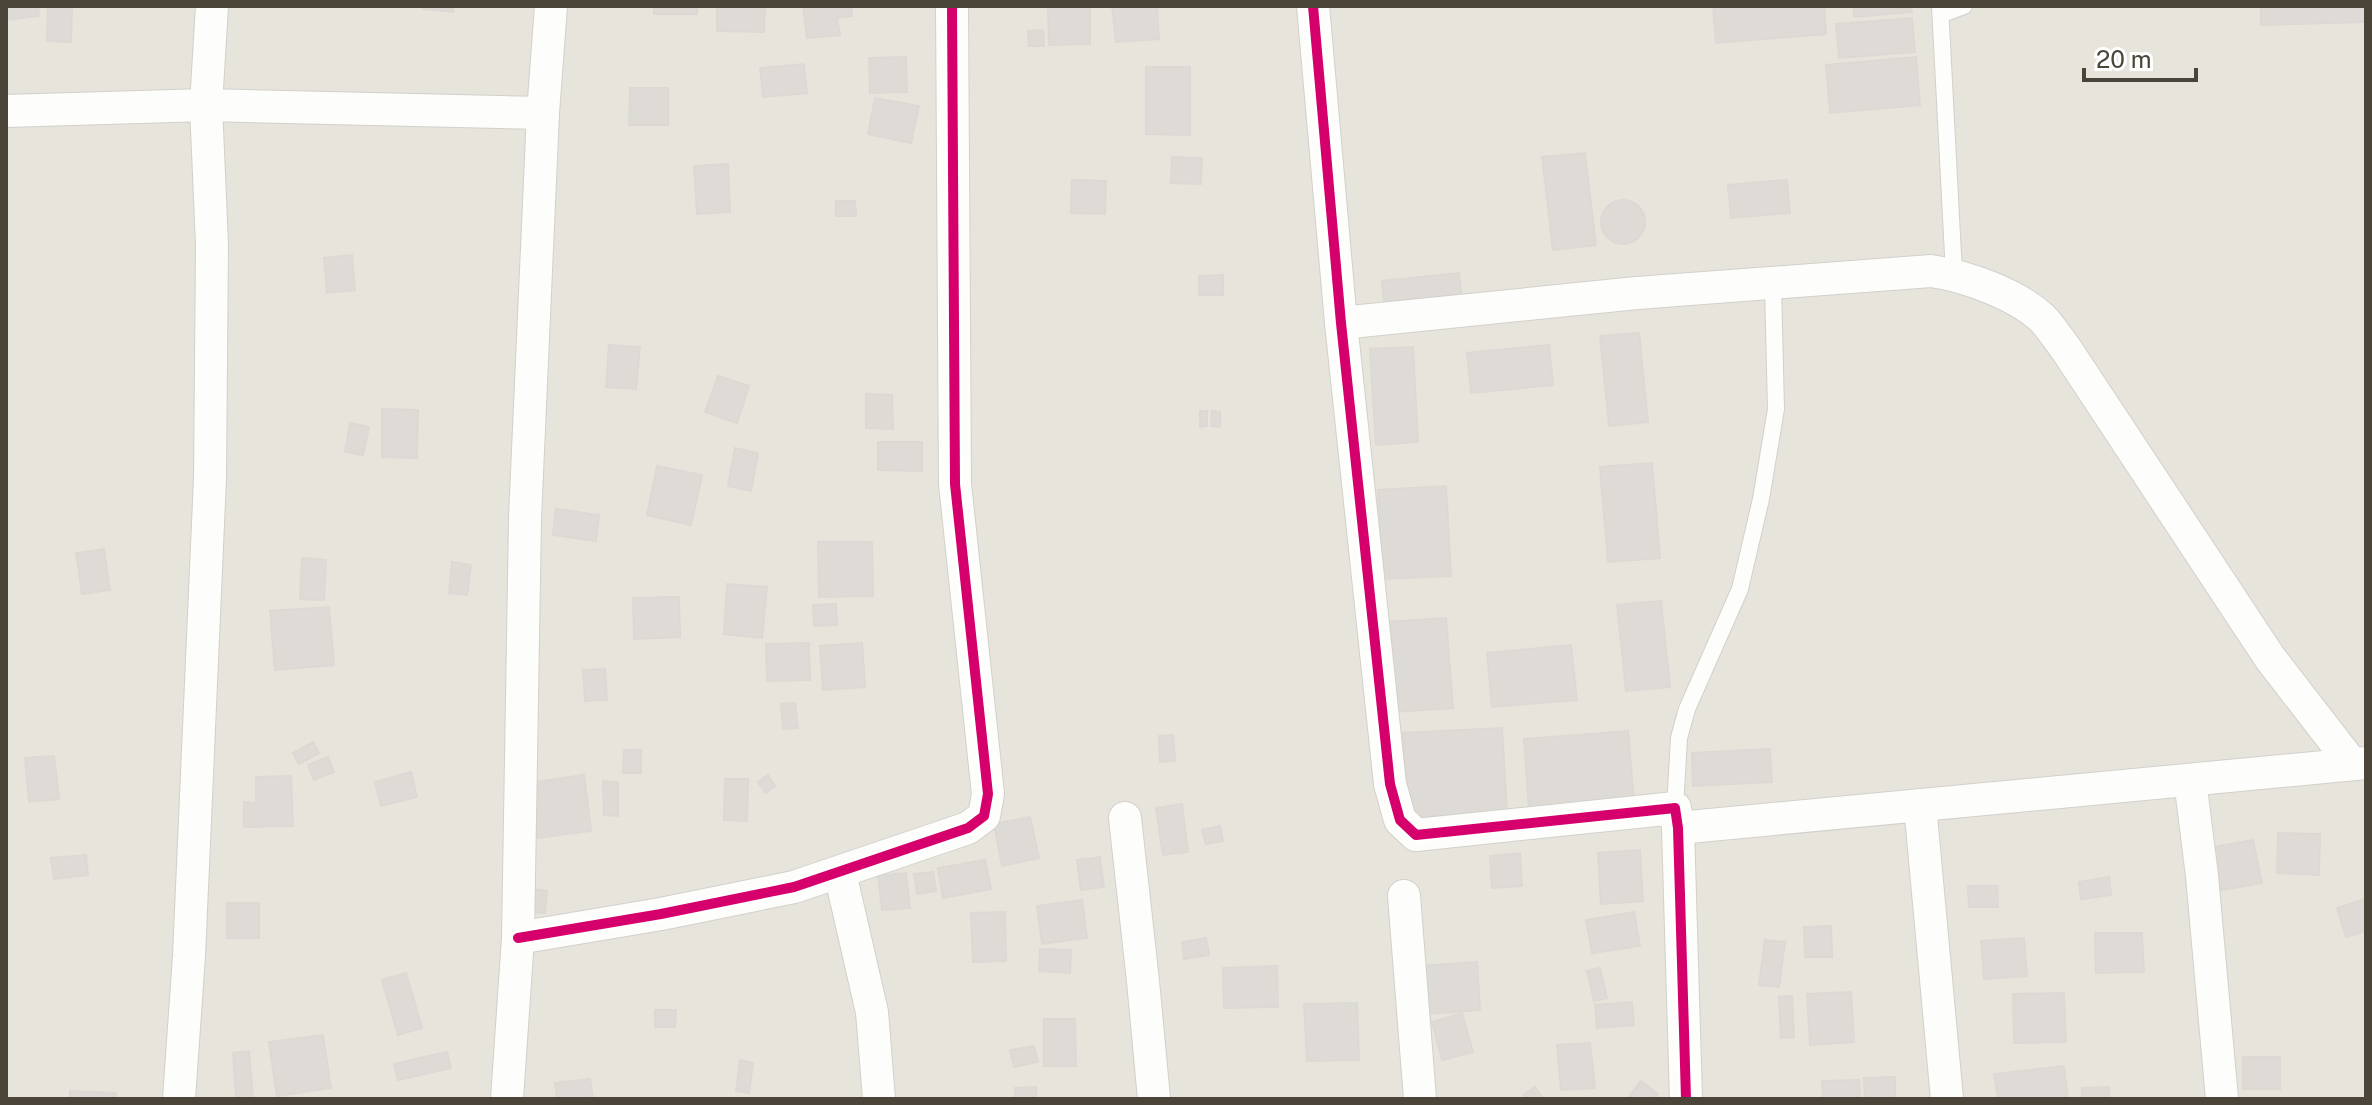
<svg xmlns="http://www.w3.org/2000/svg" width="2372" height="1105" viewBox="0 0 2372 1105" font-family="'Public Sans',sans-serif">
	<rect width="100%" height="100%" fill="#f4f2ee"/>
	<rect fill="#e7e4dc" x="6" y="6" width="2360" height="1093"/>
	<g fill="#dedbd6" stroke="#dcd9d4" stroke-width="2">
		<polygon points="6,6 38,6 39,16 8,20"/>
		<polygon points="48,6 72,6 71,42 47,41"/>
		<polygon points="424,6 453,6 453,12 423,9"/>
		<rect x="654" y="6" width="43" height="8"/>
		<polygon points="717,6 765,6 764,32 717,31"/>
		<polygon points="803,6 851,6 852,16 837,18 840,35 807,38"/>
		<polygon points="1048,6 1090,6 1090,44 1049,45"/>
		<polygon points="1112,6 1157,6 1159,39 1116,42"/>
		<polygon points="1713,6 1824,6 1826,34 1716,43"/>
		<polygon points="1853,6 1911,6 1912,12 1854,17"/>
		<polygon points="2261,6 2366,6 2366,22 2261,25"/>
		<polygon points="1912,18 1915,52 1839,58 1836,24"/>
		<polygon points="1043,30 1044,46 1029,46 1028,31"/>
		<polygon points="906,57 907,92 870,93 869,58"/>
		<polygon points="1916,57 1920,105 1830,113 1826,65"/>
		<polygon points="804,64 807,93 763,97 760,68"/>
		<polygon points="1146,67 1190,67 1190,135 1146,134"/>
		<polygon points="630,88 668,88 668,125 629,125"/>
		<polygon points="875,98 919,106 911,143 868,134"/>
		<polygon points="1585,153 1596,245 1553,250 1542,157"/>
		<polygon points="1172,157 1202,158 1201,184 1171,183"/>
		<polygon points="728,164 730,212 697,214 694,166"/>
		<polygon points="1072,180 1106,181 1105,214 1071,213"/>
		<polygon points="1787,180 1790,213 1731,218 1728,185"/>
		<circle cx="1623" cy="222" r="22"/>
		<polygon points="836,201 855,201 856,216 836,216"/>
		<polygon points="352,255 355,290 327,293 324,258"/>
		<polygon points="1459,273 1462,300 1385,309 1382,281"/>
		<polygon points="1223,275 1223,295 1199,295 1199,276"/>
		<polygon points="1639,333 1648,422 1609,426 1600,336"/>
		<polygon points="609,345 640,347 636,389 606,387"/>
		<polygon points="1549,345 1553,385 1471,393 1467,353"/>
		<polygon points="1413,347 1418,442 1376,445 1370,349"/>
		<polygon points="718,376 749,386 737,423 705,412"/>
		<polygon points="866,394 892,395 893,429 866,428"/>
		<polygon points="382,409 418,410 417,458 382,457"/>
		<polygon points="1200,411 1207,411 1207,426 1200,427"/>
		<polygon points="1212,411 1220,412 1220,427 1211,426"/>
		<polygon points="350,423 369,427 363,455 345,452"/>
		<polygon points="878,442 922,442 922,471 878,470"/>
		<polygon points="735,448 758,453 751,491 728,486"/>
		<polygon points="1652,463 1660,558 1608,562 1600,467"/>
		<polygon points="657,466 702,475 691,525 647,515"/>
		<polygon points="1446,486 1451,576 1383,579 1378,490"/>
		<polygon points="556,509 599,515 596,541 553,535"/>
		<polygon points="818,542 872,542 873,596 819,597"/>
		<polygon points="104,549 110,590 82,594 76,553"/>
		<polygon points="302,558 326,560 324,600 300,599"/>
		<polygon points="452,562 471,565 467,595 449,593"/>
		<polygon points="727,584 767,587 762,638 724,634"/>
		<polygon points="679,597 680,637 634,639 633,598"/>
		<polygon points="1661,601 1670,687 1626,691 1617,605"/>
		<polygon points="836,604 837,625 814,626 813,605"/>
		<polygon points="329,607 334,665 275,670 270,611"/>
		<polygon points="1446,618 1453,708 1393,712 1386,622"/>
		<polygon points="809,643 810,680 767,681 766,644"/>
		<polygon points="862,643 865,687 823,690 820,646"/>
		<polygon points="1571,645 1577,700 1492,707 1487,653"/>
		<polygon points="605,669 607,700 585,701 583,670"/>
		<polygon points="795,703 798,728 783,729 781,704"/>
		<polygon points="1502,728 1507,812 1408,817 1403,733"/>
		<polygon points="1628,731 1634,802 1529,810 1524,739"/>
		<polygon points="1173,735 1175,761 1160,762 1159,736"/>
		<polygon points="313,742 319,753 299,764 293,753"/>
		<polygon points="1770,749 1772,782 1693,786 1692,753"/>
		<polygon points="624,750 641,750 641,773 623,773"/>
		<polygon points="54,756 59,799 29,802 25,758"/>
		<polygon points="328,757 334,772 314,780 308,765"/>
		<polygon points="411,772 417,797 381,806 375,782"/>
		<polygon points="584,775 591,831 538,838 530,783"/>
		<polygon points="768,775 775,786 766,793 758,782"/>
		<polygon points="291,776 293,826 244,827 244,802 256,803 256,777"/>
		<polygon points="725,779 748,779 747,821 724,820"/>
		<polygon points="603,781 618,782 618,816 604,815"/>
		<polygon points="1182,804 1188,852 1163,855 1156,808"/>
		<polygon points="1030,817 1039,858 1002,866 994,824"/>
		<polygon points="1220,826 1223,841 1206,844 1202,830"/>
		<polygon points="2278,833 2320,834 2319,875 2277,873"/>
		<polygon points="2253,840 2262,883 2216,891 2208,848"/>
		<polygon points="1640,850 1643,901 1601,904 1598,853"/>
		<polygon points="1520,853 1522,886 1492,888 1490,856"/>
		<polygon points="86,855 88,875 54,879 51,858"/>
		<polygon points="1100,857 1104,887 1081,890 1077,860"/>
		<polygon points="985,860 991,889 943,898 938,868"/>
		<polygon points="933,872 936,891 917,894 914,874"/>
		<polygon points="906,873 910,908 882,910 878,876"/>
		<polygon points="2109,877 2111,895 2081,899 2079,882"/>
		<polygon points="1968,886 1997,886 1998,907 1969,907"/>
		<polygon points="532,889 547,891 545,913 530,912"/>
		<polygon points="2366,899 2366,931 2346,937 2337,908"/>
		<polygon points="1082,900 1087,938 1042,944 1037,906"/>
		<rect x="227" y="903" width="32" height="35"/>
		<polygon points="1005,912 1006,961 973,962 971,913"/>
		<polygon points="1634,912 1640,946 1592,953 1586,920"/>
		<polygon points="1831,926 1832,957 1805,957 1804,927"/>
		<polygon points="2095,933 2142,933 2144,972 2096,973"/>
		<polygon points="1206,938 1209,955 1184,959 1182,942"/>
		<polygon points="2024,938 2027,976 1984,979 1981,941"/>
		<polygon points="1765,940 1785,942 1779,987 1759,985"/>
		<polygon points="1040,949 1071,950 1070,973 1039,971"/>
		<polygon points="1477,962 1480,1010 1425,1014 1422,966"/>
		<polygon points="1277,966 1278,1007 1224,1008 1223,968"/>
		<polygon points="1600,968 1607,998 1594,1001 1587,971"/>
		<polygon points="406,973 422,1028 398,1035 382,980"/>
		<polygon points="1851,992 1854,1042 1810,1045 1807,994"/>
		<polygon points="2064,993 2066,1042 2014,1043 2013,994"/>
		<polygon points="1792,996 1794,1037 1781,1038 1779,997"/>
		<polygon points="1632,1002 1634,1025 1597,1028 1595,1005"/>
		<polygon points="1357,1003 1359,1060 1307,1061 1304,1004"/>
		<polygon points="655,1010 676,1010 675,1027 655,1027"/>
		<polygon points="1462,1013 1473,1052 1442,1060 1432,1022"/>
		<polygon points="1044,1019 1075,1019 1076,1066 1044,1066"/>
		<polygon points="323,1035 331,1088 277,1096 269,1042"/>
		<polygon points="1590,1043 1595,1088 1561,1090 1557,1045"/>
		<polygon points="1034,1046 1038,1062 1014,1067 1010,1050"/>
		<polygon points="249,1051 253,1098 236,1099 233,1053"/>
		<polygon points="447,1052 451,1068 398,1080 394,1064"/>
		<rect x="2243" y="1057" width="37" height="32"/>
		<polygon points="740,1060 753,1063 749,1093 736,1091"/>
		<polygon points="2064,1066 2068,1099 1998,1099 1994,1074"/>
		<polygon points="1895,1077 1895,1099 1865,1099 1864,1078"/>
		<polygon points="590,1079 593,1099 557,1099 555,1083"/>
		<polygon points="1859,1080 1860,1099 1823,1099 1822,1081"/>
		<polygon points="1641,1081 1658,1094 1655,1099 1627,1099"/>
		<polygon points="1036,1087 1036,1099 1015,1099 1015,1088"/>
		<polygon points="1535,1087 1543,1099 1526,1099 1523,1095"/>
		<polygon points="2109,1087 2109,1099 2082,1099 2082,1088"/>
		<polygon points="70,1091 116,1093 116,1099 70,1099"/>
	</g>
	<g fill="none" stroke-linecap="round" stroke-linejoin="round">
		<g stroke="#d2d0cb" stroke-width="18">
			<g id="lane">
				<polyline points="1940,6 1954,274"/>
				<polyline points="1942,14 1964,6"/>
				<polyline points="1675,808 1679,738 1687,709 1740,589 1761,499 1776,409 1773,285"/>
			</g>
		</g>
		<g stroke="#d2d0cb" stroke-width="34">
			<g id="street">
				<polyline points="1313,6 1341,323 1390,784 1400,820 1416,835 1675,808 1678,828 1686,1099"/>
				<polyline points="6,111 206,105 543,113"/>
				<path d="M 1341,323 L 1637,293 L 1931,271 C 1966,276 2016,294 2042,318 C 2051,327 2058,339 2066,349 L 2270,658 L 2352,764"/>
				<polyline points="2190,780 2202,876 2222,1099"/>
				<polyline points="1920,805 1947,1099"/>
				<polyline points="1125,818 1143,981 1154,1099"/>
				<polyline points="1678,828 2366,763"/>
				<polyline points="840,873 872,1012 879,1099"/>
				<polyline points="1404,896 1420,1099"/>
				<polyline points="518,938 661,914 794,887 968,828 984,816 988,794 955,484 952,6"/>
				<polyline points="179,1099 189,956 210,478 212,245 206,105 212,6"/>
				<polyline points="507,1099 518,938 525,518 543,113 551,6"/>
			</g>
		</g>
		<use href="#lane" stroke="#fdfdfc" stroke-width="16"/>
		<use href="#street" stroke="#fdfdfc" stroke-width="32"/>
		<g stroke="#fff" stroke-width="15">
			<g id="cycleway">
				<polyline points="1313,6 1341,323 1390,784 1400,820 1416,835 1675,808 1678,828 1686,1099"/>
				<polyline points="518,938 661,914 794,887 968,828 984,816 988,794 955,484 952,6"/>
			</g>
		</g>
		<use href="#cycleway" stroke="#d6006c" stroke-width="10"/>
	</g>
	<rect width="2372" height="1105" fill="none" stroke="#4b4439" stroke-width="16"/>
	<path d="M2084 68v12h112v-12" fill="none" stroke="#4b4439" stroke-width="4"/>
	<text x="2096" y="68" font-size="24" fill="#4b4439" stroke="#ffffff" stroke-width="6" paint-order="stroke">20 m</text>
</svg>
